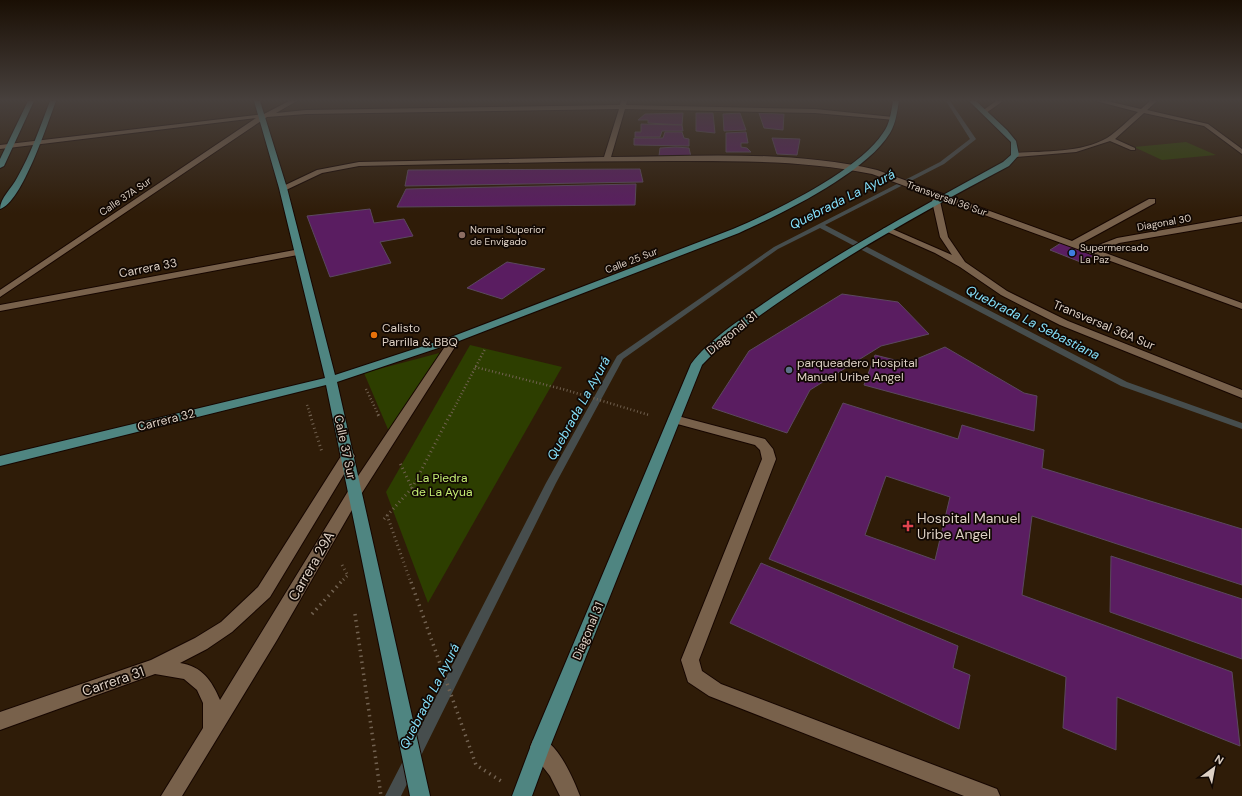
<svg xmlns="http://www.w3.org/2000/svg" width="1242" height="796" viewBox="0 0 1242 796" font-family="'DM Sans',sans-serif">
	<rect width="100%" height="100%" fill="#2f1c08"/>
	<g fill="#2d3e00">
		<polygon points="1186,142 1216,155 1162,160 1134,147"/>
		<polygon points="470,345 562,367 428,603 386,492"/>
		<polygon points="443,352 390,434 364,373"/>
	</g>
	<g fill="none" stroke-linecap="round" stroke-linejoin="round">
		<polygon fill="#464d4d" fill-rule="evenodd" points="946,101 950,101 976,139 975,140 944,164 825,225 1127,382 1242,423 1242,429 1121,386 820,228 778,249 623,359 556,483 401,796 385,796 546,483 617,356 774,247 940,162 970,139"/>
	</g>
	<g fill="#5a1d61" stroke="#5b485e" fill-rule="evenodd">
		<polygon points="683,113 682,125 648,123 648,120 638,120 645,114"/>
		<polygon points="696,113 713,113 715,133 696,131"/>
		<polygon points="740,113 746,130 724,131 723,114"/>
		<polygon points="759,113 784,114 783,130 764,128"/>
		<polygon points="641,124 682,125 683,131 662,131 660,137 635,137 635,132 641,132"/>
		<polygon points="665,132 682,132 684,138 689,139 689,146 634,145 634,138 663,138"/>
		<polygon points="746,132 748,143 741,143 741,147 747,148 751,152 726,152 726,133"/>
		<polygon points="772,138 800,139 797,155 777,154"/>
		<polygon points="676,147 689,148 691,157 659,156 660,148"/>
		<polygon points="640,169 643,182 405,186 408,170"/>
		<polygon points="636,184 635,205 397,207 406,189"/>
		<polygon points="370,209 374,223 404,219 413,236 380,242 391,263 330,277 307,216"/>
		<polygon points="1061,243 1094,255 1083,263 1050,250"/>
		<polygon points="507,262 545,269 502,299 467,288"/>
		<polygon points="842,294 898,302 929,334 881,346 810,390 787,433 712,408 749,351"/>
		<polygon points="945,347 1024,393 1037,396 1034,431 864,385 875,355 907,363"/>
		<path d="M 843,403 L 958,439 L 962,425 L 1044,450 L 1042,468 L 1242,529 L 1242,585 L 1032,516 L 1022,595 L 1232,672 L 1240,746 L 1117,697 L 1116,750 L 1063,728 L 1066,677 L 769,559 ZM 886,476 L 950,497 L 935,560 L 865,535 Z"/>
		<polygon points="1111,556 1242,599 1242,659 1110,612"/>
		<polygon points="761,563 958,646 953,668 970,675 959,729 730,623"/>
	</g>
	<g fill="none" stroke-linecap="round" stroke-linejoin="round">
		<g stroke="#160600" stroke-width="2">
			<g id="minor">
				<path d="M 289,101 L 297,101 L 276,113 L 306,110 L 620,105 L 621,101 L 627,101 L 626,105 L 815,109 L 893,117 L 895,118 L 895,120 L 815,113 L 625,109 L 611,157 C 699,156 791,150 877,170 L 1072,241 L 1149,199 L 1155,199 L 1155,203 L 1080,244 L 1091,248 L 1117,238 L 1242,216 L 1242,222 L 1119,243 L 1100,251 L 1242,303 L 1242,309 L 872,174 C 805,160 738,161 670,161 C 567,161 463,164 359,166 L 322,173 L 286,190 L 279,188 L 317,170 L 359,162 L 604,157 L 619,109 L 306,114 L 267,117 L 0,297 L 0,290 L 256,118 L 0,149 L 0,145 L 264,114 Z"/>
				<polygon points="996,101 1003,101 986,113 982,113 982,111"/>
				<path d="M 1096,101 L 1107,101 L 1141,109 L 1150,101 L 1157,101 L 1147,110 L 1208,124 L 1242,149 L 1242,154 L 1204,126 L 1144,113 L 1115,139 L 1135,148 L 1135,150 L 1131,150 L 1110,141 L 1076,152 L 1015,157 L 1011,155 L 1015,153 C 1044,151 1081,153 1107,138 C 1118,131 1128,120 1138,112 Z"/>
				<polygon points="933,199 940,201 948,237 965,262 1007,291 1068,321 1242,390 1242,398 1060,325 1001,295 960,267 935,253 883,230 884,228 890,228 952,255 940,237 932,201"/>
				<polygon points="300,249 303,250 303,254 0,311 0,305"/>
				<path d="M 455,336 L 460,339 L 360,496 L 277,640 L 182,796 L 161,796 L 203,728 L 203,703 L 197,690 L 184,679 L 155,674 L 0,730 L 0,712 L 151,660 L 195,638 L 221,622 L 258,587 L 343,453 L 353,453 L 355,456 L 270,597 L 232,632 L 207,649 L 180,663 C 202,666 212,681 220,700 L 350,488 L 450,339 Z"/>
				<polygon points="674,415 765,439 773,449 776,459 699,660 702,671 721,684 997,789 1000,796 964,796 709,696 688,682 681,660 762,459 760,450 755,445 670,422 668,419 670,416"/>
				<path d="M 540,737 C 559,745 573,778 580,796 L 560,796 L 550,776 L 533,754 L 530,747 L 533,740 Z"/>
			</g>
		</g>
		<g stroke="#160600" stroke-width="2">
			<g id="major">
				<polygon points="28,101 34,101 4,166 0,168 0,159"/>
				<path d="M 50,101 L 56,101 C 48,122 22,203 0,209 C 0,198 12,188 17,178 C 31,154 40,127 50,101 Z"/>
				<path d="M 254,101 L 260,101 L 287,188 L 335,375 L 451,337 L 733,229 C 775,211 858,171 883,133 C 890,124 891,112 893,101 L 899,101 C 897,112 896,123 890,133 C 866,173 781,214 739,233 L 459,341 L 337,382 L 430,796 L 410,796 L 326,385 L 0,466 L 0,456 L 325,378 L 279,188 Z"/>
				<path d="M 969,101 L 976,101 L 1007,130 L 1016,141 L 1019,155 L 1009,166 C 943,201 877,237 815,278 C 775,304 735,331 702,365 L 550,747 L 532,796 L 512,796 L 533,740 L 691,364 C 710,338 747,315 773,297 C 847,247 925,205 1003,162 L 1011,155 L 1011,142 Z"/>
			</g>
		</g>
		<g stroke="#726251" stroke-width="2.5" stroke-dasharray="1 2.5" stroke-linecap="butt">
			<polyline points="475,367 566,390 649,415"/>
			<polyline points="366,389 379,416"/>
			<polyline points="307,405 311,416"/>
			<polyline points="450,416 485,349"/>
		</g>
		<g stroke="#726251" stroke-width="3" stroke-dasharray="1 3.5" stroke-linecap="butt">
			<polyline points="310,415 322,452"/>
			<polyline points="378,415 379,417"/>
			<polyline points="412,488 450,415"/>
			<polyline points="387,515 411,583"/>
			<polyline points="384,519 412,488 400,463"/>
			<polyline points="342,565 347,574"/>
			<polyline points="340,583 348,575"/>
		</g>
		<g stroke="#726251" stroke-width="3.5" stroke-dasharray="1.5 4.5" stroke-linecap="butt">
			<polyline points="411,582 476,765 501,781"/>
			<polyline points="312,614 341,582"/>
			<polyline points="355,614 381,796"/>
		</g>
		<use href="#minor" fill="#78614b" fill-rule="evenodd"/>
		<use href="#major" fill="#4f8581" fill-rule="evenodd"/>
	</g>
	<linearGradient id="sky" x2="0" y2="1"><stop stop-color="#1a0f04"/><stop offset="0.47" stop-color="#47403d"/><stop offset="1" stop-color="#47403d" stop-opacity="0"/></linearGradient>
	<rect width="1242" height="213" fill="url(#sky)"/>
	<circle fill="#8d6e63" stroke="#110803" stroke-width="1.5" cx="462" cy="235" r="4"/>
	<circle fill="#3f7fe0" stroke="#110803" stroke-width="1.5" cx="1072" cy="253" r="4"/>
	<circle fill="#e8710a" stroke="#110803" stroke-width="1.5" cx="374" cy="335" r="4"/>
	<circle fill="#5c6f8a" stroke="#110803" stroke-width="1.5" cx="789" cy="370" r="4"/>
	<path fill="#e0444e" stroke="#110803" stroke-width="1.5" d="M906 520h4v4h4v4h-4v4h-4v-4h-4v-4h4z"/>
	<g text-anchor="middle" stroke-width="3.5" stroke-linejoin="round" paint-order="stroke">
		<g font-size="10" fill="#ded1c5" stroke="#110803">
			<text transform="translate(125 196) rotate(-34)" y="4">Calle 37A Sur</text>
			<text transform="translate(947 198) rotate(20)" y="4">Transversal 36 Sur</text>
			<text transform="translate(1164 222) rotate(-10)" y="4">Diagonal 30</text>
			<text transform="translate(631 260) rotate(-21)" y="4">Calle 25 Sur</text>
		</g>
		<g font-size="10" fill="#ded1c5" stroke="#110803" text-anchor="start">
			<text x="470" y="233">Normal Superior<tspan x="470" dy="12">de Envigado</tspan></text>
			<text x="1080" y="251">Supermercado<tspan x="1080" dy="12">La Paz</tspan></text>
		</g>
		<g font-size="12" fill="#ded1c5" stroke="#110803">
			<text transform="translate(148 268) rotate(-11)" y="4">Carrera 33</text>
			<text transform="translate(1104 325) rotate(23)" y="4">Transversal 36A Sur</text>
			<text transform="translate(732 333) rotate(-39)" y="4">Diagonal 31</text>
			<text transform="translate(166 420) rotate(-14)" y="4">Carrera 32</text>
			<text transform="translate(345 447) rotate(78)" y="4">Calle 37 Sur</text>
			<text transform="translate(588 631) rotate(-67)" y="4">Diagonal 31</text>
		</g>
		<g font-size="12" fill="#ded1c5" stroke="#110803" text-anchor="start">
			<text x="382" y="332">Calisto<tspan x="382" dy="14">Parrilla &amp; BBQ</tspan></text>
			<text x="797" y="367">parqueadero Hospital<tspan x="797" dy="14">Manuel Uribe Angel</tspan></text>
		</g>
		<g font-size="12" fill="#c4ed73" stroke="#110803">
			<text x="442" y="482">La Piedra<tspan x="442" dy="14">de La Ayua</tspan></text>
		</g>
		<g font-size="13" font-style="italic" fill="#85e0fa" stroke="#110803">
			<text transform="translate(842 199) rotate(-27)" y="5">Quebrada La Ayurá</text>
			<text transform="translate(1033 322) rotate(27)" y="5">Quebrada La Sebastiana</text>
			<text transform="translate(578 408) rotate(-61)" y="5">Quebrada La Ayurá</text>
			<text transform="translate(429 696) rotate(-63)" y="5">Quebrada La Ayurá</text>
		</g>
		<g font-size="14" fill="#ded1c5" stroke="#110803" text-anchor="start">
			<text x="917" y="523">Hospital Manuel<tspan x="917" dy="16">Uribe Angel</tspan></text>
		</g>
		<g font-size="14" fill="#ded1c5" stroke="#110803">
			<text transform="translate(311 566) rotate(-60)" y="5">Carrera 29A</text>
			<text transform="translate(113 681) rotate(-19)" y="5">Carrera 31</text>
		</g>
	</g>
	<g transform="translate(1214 768) rotate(32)" stroke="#110803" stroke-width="3" paint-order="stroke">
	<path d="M0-3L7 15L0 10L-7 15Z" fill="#ded1c5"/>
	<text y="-6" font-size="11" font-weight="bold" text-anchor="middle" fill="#ded1c5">N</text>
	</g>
</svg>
